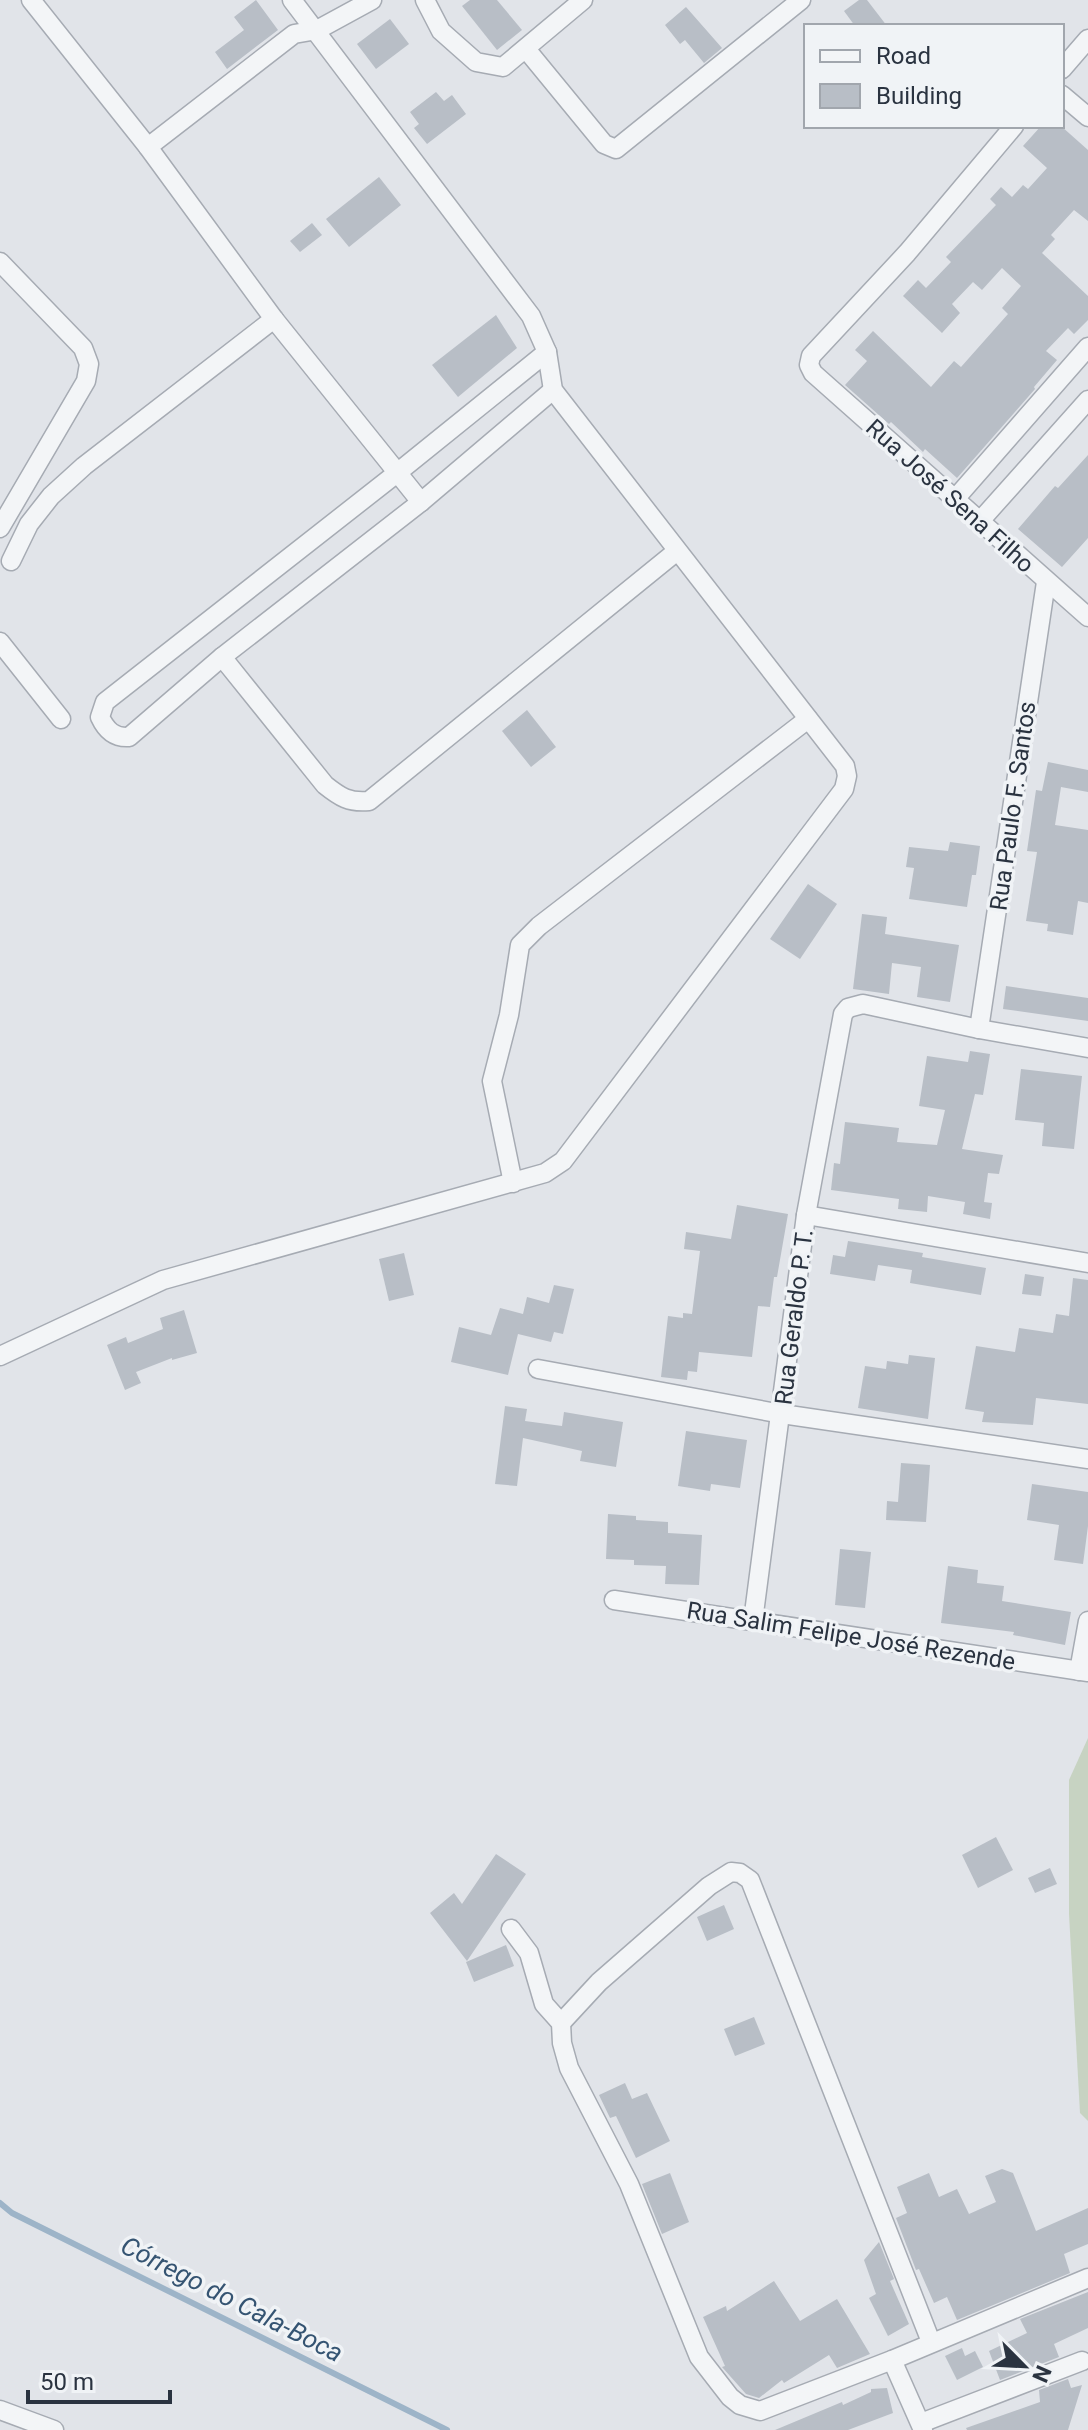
<svg xmlns="http://www.w3.org/2000/svg" width="1088" height="2430" viewBox="0 0 1088 2430" font-family="Roboto,sans-serif">
	<rect width="100%" height="100%" fill="#e1e4e9"/>
	<polygon fill="#c7d3c2" points="1088,1738 1088,2121 1080,2113 1069,1914 1069,1780"/>
	<g fill="none" stroke-linecap="round" stroke-linejoin="round">
		<polyline stroke="#9db4c8" stroke-width="6" points="0,2203 12,2213 447,2430"/>
	</g>
	<g fill="#b8bec6">
		<polygon points="256,0 278,30 227,69 215,52 244,30 234,17"/>
		<polygon points="470,0 497,0 522,30 497,50 462,6"/>
		<polygon points="859,0 867,0 887,26 855,26 844,11"/>
		<polygon points="686,7 722,48 704,63 685,40 680,44 665,25"/>
		<polygon points="390,19 409,44 376,69 357,44"/>
		<polygon points="436,92 444,101 452,95 466,114 427,144 414,128 419,124 410,112"/>
		<polygon points="1041,126 1061,126 1088,150 1088,221 1074,210 1051,235 1055,239 1042,253 1088,296 1088,320 1074,334 1068,328 1046,351 1057,360 1034,387 1035,389 957,478 925,449 923,452 891,422 889,424 845,385 867,361 855,350 873,331 931,387 954,361 961,367 1008,314 1002,308 1021,286 1002,268 982,290 973,282 952,304 960,313 942,333 903,296 918,280 926,288 951,262 946,257 996,205 990,199 1001,187 1012,197 1023,185 1028,189 1047,168 1023,146"/>
		<polygon points="379,177 401,205 349,247 326,219"/>
		<polygon points="312,223 322,235 300,252 290,241"/>
		<polygon points="496,315 517,348 458,397 432,365"/>
		<polygon points="1088,455 1088,538 1062,567 1018,529 1055,486 1058,488"/>
		<polygon points="527,710 556,747 531,767 502,731"/>
		<polygon points="1048,762 1088,770 1088,792 1061,787 1055,825 1088,830 1088,903 1078,901 1073,935 1047,931 1048,924 1026,921 1037,852 1027,851 1036,790 1042,791"/>
		<polygon points="950,842 980,846 976,875 972,875 967,907 909,899 914,868 906,867 909,847 948,851"/>
		<polygon points="808,884 837,904 800,959 770,939"/>
		<polygon points="862,914 887,917 885,934 959,945 950,1002 917,997 921,967 892,963 889,994 853,989"/>
		<polygon points="1006,986 1088,998 1088,1021 1003,1009"/>
		<polygon points="970,1051 990,1054 983,1095 975,1094 962,1149 1003,1155 999,1174 988,1173 984,1202 992,1203 990,1219 963,1214 965,1202 928,1196 927,1212 898,1209 899,1199 831,1190 834,1163 840,1164 845,1122 899,1128 897,1142 937,1145 945,1110 919,1106 927,1056 968,1062"/>
		<polygon points="1021,1069 1082,1076 1074,1149 1042,1146 1044,1123 1015,1120"/>
		<polygon points="737,1205 788,1214 777,1277 774,1277 770,1307 758,1306 752,1357 699,1352 697,1372 688,1371 687,1380 661,1377 668,1316 683,1318 683,1313 692,1314 700,1251 684,1249 686,1232 731,1239"/>
		<polygon points="848,1241 923,1253 922,1257 986,1268 981,1295 910,1283 912,1270 878,1265 875,1281 830,1274 833,1255 845,1257"/>
		<polygon points="404,1253 414,1295 389,1301 379,1259"/>
		<polygon points="1025,1274 1044,1277 1041,1296 1022,1294"/>
		<polygon points="1073,1278 1088,1280 1088,1404 1036,1398 1033,1425 982,1422 984,1412 965,1409 976,1346 1015,1352 1019,1328 1053,1333 1056,1314 1069,1316"/>
		<polygon points="554,1285 574,1289 563,1334 554,1332 551,1342 518,1334 508,1375 451,1362 459,1327 491,1335 500,1308 523,1314 527,1297 549,1303"/>
		<polygon points="184,1310 197,1353 172,1360 172,1358 136,1372 141,1383 125,1390 107,1345 126,1337 128,1343 163,1329 160,1318"/>
		<polygon points="909,1355 935,1358 928,1419 858,1408 865,1366 886,1369 887,1361 908,1364"/>
		<polygon points="505,1406 527,1409 525,1421 562,1426 564,1412 623,1422 616,1467 580,1461 582,1451 523,1438 517,1486 495,1484"/>
		<polygon points="686,1431 747,1440 740,1488 711,1484 710,1491 678,1486"/>
		<polygon points="901,1463 930,1465 926,1522 886,1520 887,1501 898,1502"/>
		<polygon points="1032,1484 1088,1492 1088,1526 1083,1564 1054,1560 1059,1525 1027,1520"/>
		<polygon points="608,1514 636,1516 636,1520 668,1522 668,1533 702,1535 699,1585 665,1584 666,1566 634,1565 634,1560 606,1559"/>
		<polygon points="840,1549 871,1552 865,1608 835,1605"/>
		<polygon points="948,1566 978,1570 977,1583 1004,1586 1002,1601 1071,1612 1065,1645 1013,1635 1014,1632 941,1623"/>
		<polygon points="996,1837 1013,1870 978,1888 962,1855"/>
		<polygon points="496,1854 526,1874 467,1961 430,1913 454,1893 462,1904"/>
		<polygon points="1050,1868 1057,1884 1035,1893 1028,1878"/>
		<polygon points="724,1905 734,1929 707,1941 697,1917"/>
		<polygon points="506,1945 514,1966 474,1982 466,1962"/>
		<polygon points="754,2017 765,2044 735,2056 724,2029"/>
		<polygon points="625,2083 632,2099 647,2093 670,2141 636,2158 616,2116 610,2118 599,2095"/>
		<polygon points="1002,2169 1013,2173 1036,2231 1088,2208 1088,2244 1064,2254 1070,2273 957,2320 947,2297 934,2303 919,2269 916,2270 896,2218 907,2213 897,2187 929,2173 939,2197 957,2189 969,2214 996,2202 985,2176"/>
		<polygon points="670,2173 689,2222 662,2234 642,2184"/>
		<polygon points="879,2242 894,2279 890,2281 909,2324 888,2336 869,2298 876,2294 864,2260"/>
		<polygon points="774,2281 800,2321 837,2299 870,2354 837,2368 829,2355 784,2383 782,2380 759,2398 746,2394 722,2367 725,2366 703,2317 726,2306 727,2311"/>
		<polygon points="1088,2292 1088,2328 1054,2344 1059,2357 1000,2380 989,2351 1027,2333 1020,2319"/>
		<polygon points="962,2348 965,2356 975,2351 983,2367 957,2380 945,2356"/>
		<polygon points="1068,2379 1071,2388 1082,2385 1068,2430 967,2430 966,2428 1040,2402 1039,2390"/>
		<polygon points="887,2388 893,2413 848,2430 775,2430 842,2402 843,2405 871,2392 871,2389"/>
	</g>
	<g fill="none" stroke-linecap="round" stroke-linejoin="round">
		<g stroke="#a6abb3" stroke-width="21">
			<g id="street">
				<polyline points="31,0 148,147 274,319 421,502"/>
				<polyline points="425,0 441,31 476,62 503,67 583,0"/>
				<polyline points="526,49 604,144 616,149 801,0"/>
				<polyline points="1062,69 1088,39"/>
				<polyline points="1062,95 1088,117"/>
				<polyline points="1014,126 907,253 811,356 809,365 813,373 1088,617"/>
				<polyline points="148,147 294,34 317,30 372,0"/>
				<polyline points="0,262 83,348 89,364 86,381 0,528"/>
				<path d="M 547,352 L 397,473 L 105,702 L 100,717 C 106,730 114,738 129,737 L 222,657 L 421,502 L 553,390"/>
				<polyline points="955,499 1088,347"/>
				<polyline points="980,521 1088,400"/>
				<polyline points="11,561 29,524 51,496 84,466 274,319"/>
				<polyline points="0,642 61,719"/>
				<path d="M 222,657 L 325,785 C 340,797 349,803 369,801 L 677,551"/>
				<polyline points="979,1029 1046,582"/>
				<polyline points="513,1183 492,1081 509,1015 520,945 539,926 808,719"/>
				<polyline points="806,1215 1088,1263"/>
				<polyline points="0,1356 163,1280 545,1173 563,1161 844,789 847,776 845,766 553,390 547,352 531,316 292,0"/>
				<polyline points="538,1369 782,1414 1088,1459"/>
				<polyline points="614,1600 1088,1672"/>
				<polyline points="753,1621 806,1215 843,1014 848,1008 863,1004 979,1029 1088,1048"/>
				<polyline points="1079,1671 1088,1621"/>
				<polyline points="511,1929 529,1953 544,2004 561,2023 562,2043 569,2068 629,2184 699,2357 730,2397 740,2405 760,2411 892,2360 1088,2278"/>
				<polyline points="561,2023 599,1982 709,1886 731,1872 740,1873 750,1880 931,2342"/>
				<polyline points="892,2360 923,2430"/>
				<polyline points="0,2410 54,2430"/>
				<polyline points="921,2423 1082,2361"/>
			</g>
		</g>
		<use href="#street" stroke="#f3f5f7" stroke-width="18"/>
	</g>
	<g text-anchor="middle" stroke-width="7" stroke-linejoin="round" paint-order="stroke">
		<g font-size="24" fill="#2a3340" stroke="#f0f3f6">
			<text transform="translate(950 496) rotate(42)" y="8">Rua José Sena Filho</text>
			<text transform="translate(1013 806) rotate(-82)" y="8">Rua Paulo F. Santos</text>
			<text transform="translate(794 1317) rotate(-83)" y="8">Rua Geraldo P. T.</text>
			<text transform="translate(851 1636) rotate(9)" y="8">Rua Salim Felipe José Rezende</text>
		</g>
		<g font-size="26" font-style="italic" fill="#355472" stroke="#f0f3f6">
			<text transform="translate(232 2299) rotate(27)" y="9">Córrego do Cala-Boca</text>
		</g>
	</g>
	<rect x="804" y="24" width="260" height="104" fill="#f0f3f6" stroke="#a1a6ad" stroke-width="2"/>
	<rect x="820" y="50" width="40" height="12" fill="#f3f5f7" stroke="#a1a6ad" stroke-width="2"/>
	<text x="876" y="64" font-size="24" fill="#2a3340">Road</text>
	<rect x="820" y="84" width="40" height="24" fill="#b8bec6" stroke="#a1a6ad" stroke-width="2"/>
	<text x="876" y="104" font-size="24" fill="#2a3340">Building</text>
	<g transform="translate(1024 2366) rotate(114)" stroke="#f0f3f6" stroke-width="6" paint-order="stroke">
	<path d="M0-6L14 30L0 20L-14 30Z" fill="#2a3340"/>
	<text y="-12" font-size="22" font-weight="bold" text-anchor="middle" fill="#2a3340">N</text>
	</g>
	<path d="M28 2390v12h142v-12" fill="none" stroke="#2a3340" stroke-width="4"/>
	<text x="40" y="2390" font-size="24" fill="#2a3340" stroke="#f0f3f6" stroke-width="6" paint-order="stroke">50 m</text>
</svg>
